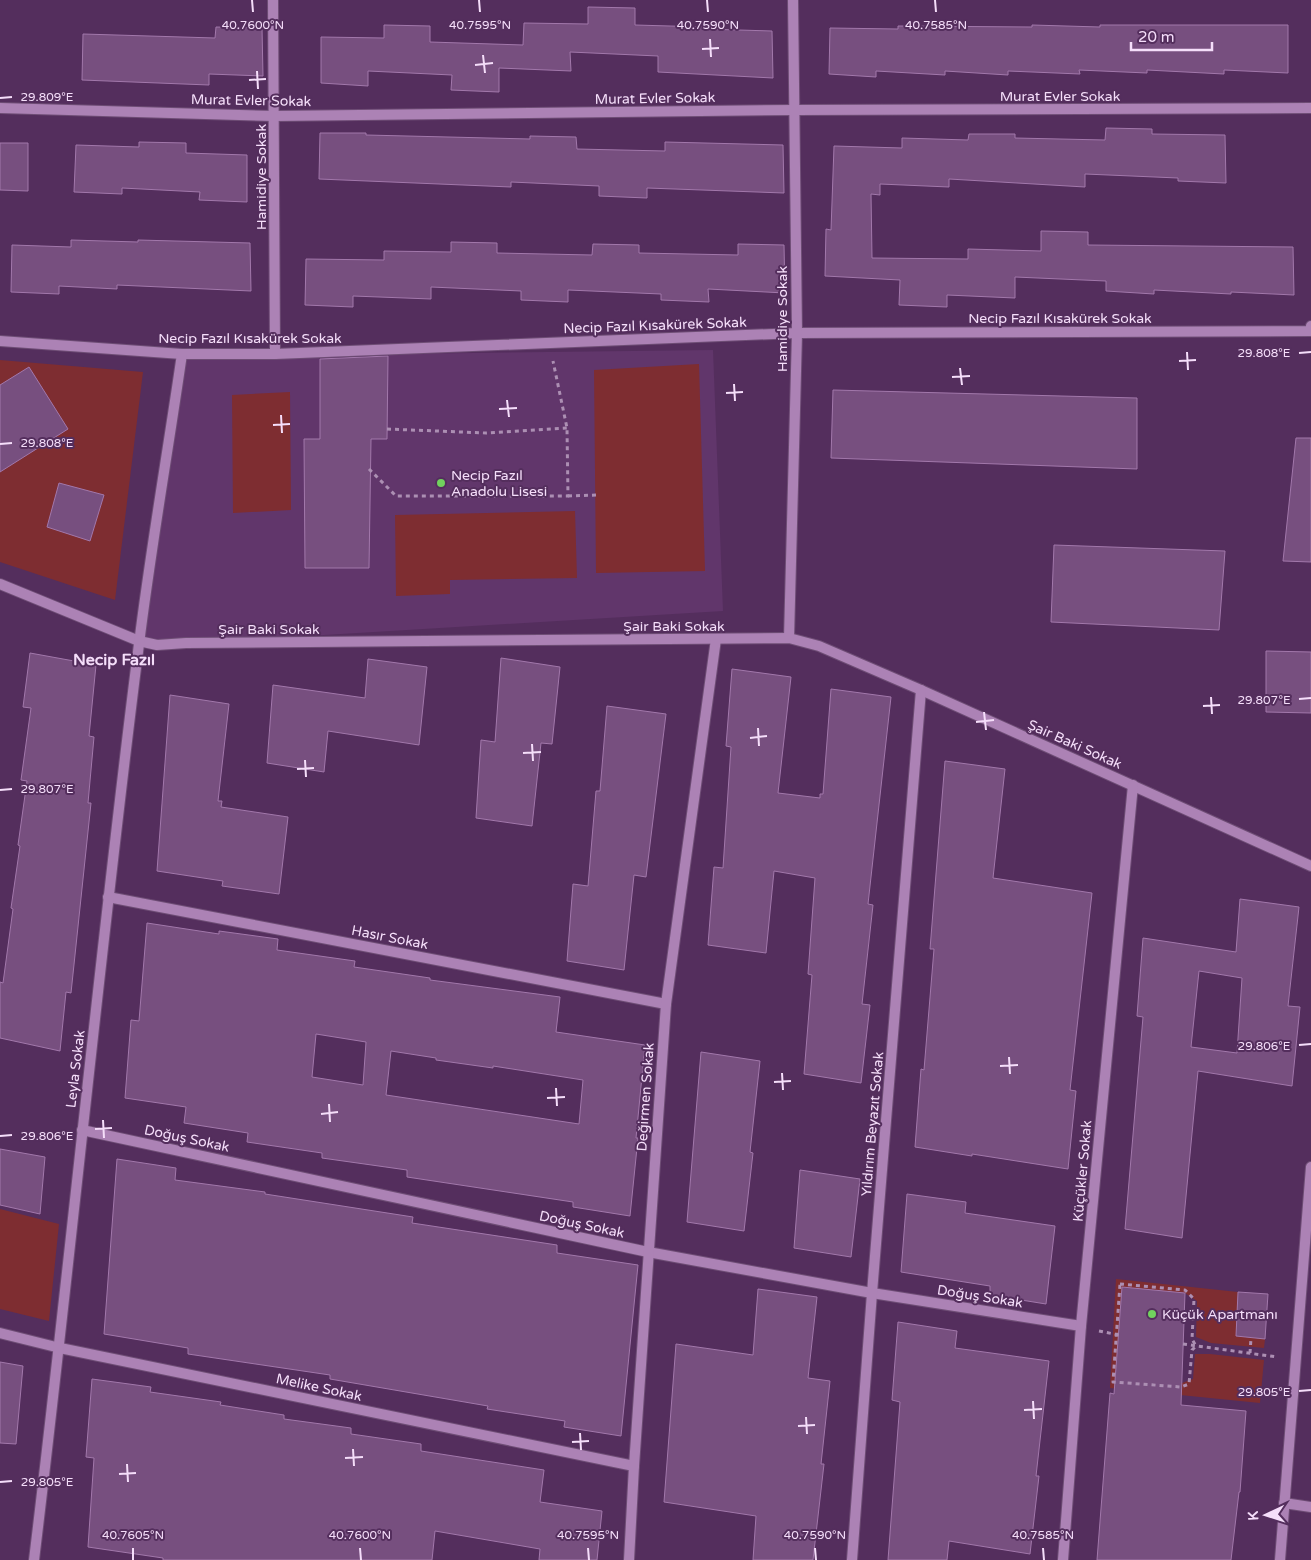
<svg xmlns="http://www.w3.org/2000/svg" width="1311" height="1560" viewBox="0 0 1311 1560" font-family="'Varela Round',sans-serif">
	<rect width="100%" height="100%" fill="#542e5d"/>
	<polygon fill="#61366b" points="713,350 723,611 157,645 139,641 182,354 320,355"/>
	<g fill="#7e2d31">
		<polygon points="0,360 143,372 115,600 0,562"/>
		<polygon points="699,364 705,571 596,573 594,370"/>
		<polygon points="290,392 291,510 233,513 232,395"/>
		<polygon points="575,511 577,578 450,580 450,594 396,596 395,515"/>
		<polygon points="0,1209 59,1224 49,1321 0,1309"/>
		<polygon points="1116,1279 1238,1292 1236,1336 1265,1339 1264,1348 1211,1343 1196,1337 1197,1301 1185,1293 1122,1287 1119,1335 1182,1383 1193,1379 1195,1354 1210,1354 1264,1360 1260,1403 1110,1388"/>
	</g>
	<g fill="#774f7f" stroke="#a278ab" fill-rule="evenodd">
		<polygon points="588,7 635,8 635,25 705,27 705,29 772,31 773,78 658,72 658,56 570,52 571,71 499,68 499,92 451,90 452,75 368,71 368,86 321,83 321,37 384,38 384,25 430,26 430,42 523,45 524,23 588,24"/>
		<polygon points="1032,25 1100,27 1100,25 1288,25 1288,73 1224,70 1224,74 1147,70 1147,73 1079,70 1080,74 1008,71 1008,75 945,71 945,75 876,71 876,77 829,74 830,28 898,29 898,26 1032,27"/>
		<polygon points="216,27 262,28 263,76 209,74 209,85 82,80 83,34 215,38"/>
		<polygon points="1106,128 1152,129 1152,134 1225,135 1226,183 1178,181 1178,178 1085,174 1085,187 949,179 949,187 880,184 880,195 871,194 872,258 968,259 968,249 1041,251 1041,231 1088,232 1088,245 1293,247 1294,295 1231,292 1231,294 1154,290 1154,294 1106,291 1106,281 1015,277 1015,298 947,295 947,307 899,305 900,280 825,276 826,229 831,230 834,146 902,148 902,138 968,140 969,134 1015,134 1015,138 1105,140"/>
		<polygon points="320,133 366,133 366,135 530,139 530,136 576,137 577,149 665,151 665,142 783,145 784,193 647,188 647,198 599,196 599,186 511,182 511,187 319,179"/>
		<polygon points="139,142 186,143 186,153 247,155 247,202 199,200 200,192 122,188 122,194 74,192 76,145 139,147"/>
		<polygon points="0,143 28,143 28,191 0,190"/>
		<polygon points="71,240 138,242 138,240 250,243 251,291 117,285 117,289 59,286 59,294 11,292 12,245 71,247"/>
		<polygon points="451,242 497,243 497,253 592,255 593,244 639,245 639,253 738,255 738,244 784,245 785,293 708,289 709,302 661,300 661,294 568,290 568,302 521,300 521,291 431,287 431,299 353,296 353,307 305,305 306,259 384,260 384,251 451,252"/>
		<polygon points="388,356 387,439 371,439 369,568 305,568 304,439 320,439 320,359"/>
		<polygon points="29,367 68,429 0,472 0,385"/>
		<polygon points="833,390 1137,398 1137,469 831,458"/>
		<polygon points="1296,438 1311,438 1311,562 1283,561"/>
		<polygon points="59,483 104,495 90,541 47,527"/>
		<polygon points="1054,545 1225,551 1219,630 1051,622"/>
		<polygon points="1266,651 1311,652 1311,713 1266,712"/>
		<polygon points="30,653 96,665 89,736 94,737 88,803 91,803 71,993 66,992 60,1051 0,1038 0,982 3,983 13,909 11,908 20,846 18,845 27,781 21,780 31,708 23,707"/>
		<polygon points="501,658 560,667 552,744 541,743 532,826 476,818 481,740 495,742"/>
		<polygon points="368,659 427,667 419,745 328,731 324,772 267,763 273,685 365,698"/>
		<polygon points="732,669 791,677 778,793 820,798 820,794 823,794 831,689 891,697 868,904 873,905 862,1004 870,1005 861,1083 804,1074 812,975 808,974 815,878 774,871 766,953 708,945 714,867 723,868 731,747 726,746"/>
		<polygon points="170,695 229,704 218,801 222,801 221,807 288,817 279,894 222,886 223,881 157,871"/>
		<polygon points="607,706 666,714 646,877 634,875 624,970 567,961 573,884 588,886 596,791 600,791"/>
		<polygon points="945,761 1005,769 993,878 1092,893 1070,1090 1076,1091 1068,1169 972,1154 972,1156 915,1147 921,1069 924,1070 934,949 930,949"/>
		<path d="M 1240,899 L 1299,907 L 1288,1006 L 1300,1007 L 1292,1086 L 1198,1071 L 1182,1238 L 1125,1229 L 1143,1017 L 1137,1016 L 1143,938 L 1236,952 ZM 1199,971 L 1242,978 L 1237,1053 L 1191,1047 Z"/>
		<path d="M 147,923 L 219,934 L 219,931 L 278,939 L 277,950 L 355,961 L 354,967 L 430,978 L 430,980 L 560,997 L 556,1032 L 645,1045 L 636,1138 L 638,1138 L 630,1216 L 573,1207 L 573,1202 L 407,1177 L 407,1170 L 322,1158 L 322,1153 L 247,1142 L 248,1133 L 184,1123 L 186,1107 L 125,1098 L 131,1020 L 139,1021 ZM 316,1034 L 366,1042 L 363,1085 L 312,1077 ZM 391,1051 L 436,1058 L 436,1060 L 493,1068 L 493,1066 L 583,1080 L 579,1124 L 386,1095 Z"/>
		<polygon points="701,1052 760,1061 750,1152 753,1153 744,1231 687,1222"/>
		<polygon points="0,1149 45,1157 40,1214 0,1205"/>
		<polygon points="117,1159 176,1168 175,1180 265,1192 265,1194 413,1217 412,1223 557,1245 557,1253 638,1265 621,1436 564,1427 565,1421 487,1409 488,1406 330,1379 330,1375 188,1354 188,1348 104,1334"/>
		<polygon points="800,1170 860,1179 851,1257 794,1248"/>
		<polygon points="907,1194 966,1202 965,1213 1055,1226 1046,1304 990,1295 990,1286 901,1272"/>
		<polygon points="1122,1287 1185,1293 1181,1405 1246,1411 1240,1492 1239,1492 1231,1560 1097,1560 1110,1393 1114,1394"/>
		<polygon points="758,1289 817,1297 808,1378 830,1381 821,1464 824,1464 813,1560 753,1560 756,1516 664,1502 676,1344 753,1355"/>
		<polygon points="1238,1292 1268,1294 1265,1339 1236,1336"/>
		<polygon points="898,1322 957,1331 955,1348 1049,1361 1036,1476 1039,1476 1030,1554 949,1541 947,1560 888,1560 900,1402 892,1400"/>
		<polygon points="0,1362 23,1366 16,1444 0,1443"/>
		<polygon points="92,1379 151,1387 150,1392 221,1402 220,1405 284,1415 284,1419 351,1428 351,1434 421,1444 421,1451 544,1470 540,1502 602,1511 597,1560 539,1560 540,1549 435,1531 432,1560 163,1560 163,1558 88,1547 94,1458 86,1457"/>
	</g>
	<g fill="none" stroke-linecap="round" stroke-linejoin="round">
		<g stroke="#6e4d75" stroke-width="12">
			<g id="minor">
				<polyline points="273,0 275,354"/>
				<polyline points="0,108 274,116 794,110 1311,108"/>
				<polyline points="0,341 182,354 275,354 797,333 1311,331 1311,326"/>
				<polyline points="0,584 139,641 157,645 186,643 789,638 819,646 921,690 1311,866"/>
				<polyline points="789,638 797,333 793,0"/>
				<polyline points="108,897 666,1004"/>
				<polyline points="82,1130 648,1252 872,1293 1081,1326"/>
				<polyline points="0,1333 60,1348 634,1466"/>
				<polyline points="1284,1503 1311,1507"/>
				<path d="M 34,1560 C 71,1255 100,949 139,644 C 151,547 168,451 182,354"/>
				<polyline points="629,1560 634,1466 666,1004 716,639"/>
				<polyline points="852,1560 872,1293 921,690"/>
				<polyline points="1063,1560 1081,1326 1133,785"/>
				<polyline points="1280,1560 1311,1167"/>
			</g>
		</g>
		<g stroke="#ac8fb3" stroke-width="3" stroke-dasharray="4 4" stroke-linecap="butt">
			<polyline points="387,429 486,433 567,428"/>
			<polyline points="369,469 396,496 568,496 567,428 553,361"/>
			<polyline points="568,496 596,495"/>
			<polygon points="1120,1284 1185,1290 1194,1299 1192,1339 1196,1346 1192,1350 1189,1384 1181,1387 1113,1382"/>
			<polyline points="1099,1331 1119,1335"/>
			<polyline points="1183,1344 1277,1357"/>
			<polyline points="1250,1353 1251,1338"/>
		</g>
		<use href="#minor" stroke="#ac82b5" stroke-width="10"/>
	</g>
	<path fill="none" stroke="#f5defa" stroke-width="2" d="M 252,0 L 253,12M 479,0 L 480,12M 707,0 L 708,12M 935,0 L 936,12M 710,39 L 711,57M 702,49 L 719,48M 483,55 L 485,73M 475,65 L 493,63M 257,71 L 258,89M 249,80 L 266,79M 0,98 L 12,97M 1187,352 L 1188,370M 1299,353 L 1311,352M 1179,361 L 1196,360M 960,368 L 962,385M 952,377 L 970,376M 734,384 L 735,401M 726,393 L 743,392M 507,400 L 509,417M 499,409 L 517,408M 281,415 L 282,433M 273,425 L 290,424M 0,444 L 12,443M 1211,697 L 1212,714M 1299,699 L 1311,698M 1203,706 L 1220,705M 984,712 L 986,730M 976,722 L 994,720M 758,728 L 759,746M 750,738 L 767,736M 532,744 L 533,761M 523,753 L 541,752M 305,760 L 306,777M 297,769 L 314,768M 0,790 L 12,789M 1299,1045 L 1311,1044M 1009,1057 L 1010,1074M 1000,1066 L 1018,1065M 782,1073 L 783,1090M 774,1082 L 791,1081M 556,1088 L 557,1106M 547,1098 L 565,1097M 329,1104 L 330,1122M 321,1114 L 338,1112M 103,1120 L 104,1138M 95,1129 L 112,1128M 0,1136 L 12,1135M 1299,1391 L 1311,1390M 1033,1401 L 1034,1419M 1024,1410 L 1042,1409M 806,1417 L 807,1434M 798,1426 L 815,1425M 580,1433 L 581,1450M 572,1442 L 589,1441M 353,1449 L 354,1466M 345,1458 L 363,1457M 127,1464 L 128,1482M 119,1474 L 136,1473M 0,1482 L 12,1481M 133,1548 L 133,1560M 360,1548 L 361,1560M 588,1548 L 589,1560M 815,1548 L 816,1560M 1043,1548 L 1044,1560"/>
	<g fill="#71d25e" stroke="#542e5d" stroke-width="2">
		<circle cx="441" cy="483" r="5"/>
		<circle cx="1152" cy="1314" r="5"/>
	</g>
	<g text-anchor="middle" stroke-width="4" stroke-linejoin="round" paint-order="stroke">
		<g font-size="14" fill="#f5defa" stroke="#542e5d">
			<text x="1060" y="101">Murat Evler Sokak</text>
			<text transform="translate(655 98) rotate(-1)" y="5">Murat Evler Sokak</text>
			<text transform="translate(251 100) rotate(1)" y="5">Murat Evler Sokak</text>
			<text transform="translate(261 177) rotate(-90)" y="5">Hamidiye Sokak</text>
			<text x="1060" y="323">Necip Fazıl Kısakürek Sokak</text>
			<text transform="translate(782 319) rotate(-90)" y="5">Hamidiye Sokak</text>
			<text transform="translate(655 325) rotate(-2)" y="5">Necip Fazıl Kısakürek Sokak</text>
			<text x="250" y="343">Necip Fazıl Kısakürek Sokak</text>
			<text x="674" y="631">Şair Baki Sokak</text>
			<text x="269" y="634">Şair Baki Sokak</text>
			<text transform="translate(1075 744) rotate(24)" y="5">Şair Baki Sokak</text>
			<text transform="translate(390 937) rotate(11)" y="5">Hasır Sokak</text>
			<text transform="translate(75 1069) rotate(-83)" y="5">Leyla Sokak</text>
			<text transform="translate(645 1097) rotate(-86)" y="5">Değirmen Sokak</text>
			<text transform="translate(872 1124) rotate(-85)" y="5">Yıldırım Beyazıt Sokak</text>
			<text transform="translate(187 1138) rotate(12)" y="5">Doğuş Sokak</text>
			<text transform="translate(1082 1171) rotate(-85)" y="5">Küçükler Sokak</text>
			<text transform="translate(582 1224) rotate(12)" y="5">Doğuş Sokak</text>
			<text transform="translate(980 1296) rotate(9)" y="5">Doğuş Sokak</text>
			<text transform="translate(319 1387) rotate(12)" y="5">Melike Sokak</text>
		</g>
		<g font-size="14" fill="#f5defa" stroke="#542e5d" text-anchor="start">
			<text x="451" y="480">Necip Fazıl<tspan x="451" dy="16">Anadolu Lisesi</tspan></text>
			<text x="1162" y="1319">Küçük Apartmanı</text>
		</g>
		<g font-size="16" font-weight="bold" fill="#f5defa" stroke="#542e5d">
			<text x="114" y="665">Necip Fazıl</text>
		</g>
	</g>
	<g font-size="12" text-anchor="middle" fill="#f5defa" stroke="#542e5d" stroke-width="4" stroke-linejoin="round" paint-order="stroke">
		<text x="253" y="29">40.7600°N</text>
		<text x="480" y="29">40.7595°N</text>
		<text x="708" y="29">40.7590°N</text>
		<text x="936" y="29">40.7585°N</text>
		<text x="47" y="101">29.809°E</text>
		<text x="1264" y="357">29.808°E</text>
		<text x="47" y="447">29.808°E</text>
		<text x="1264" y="704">29.807°E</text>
		<text x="47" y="793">29.807°E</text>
		<text x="1264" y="1050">29.806°E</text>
		<text x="47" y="1140">29.806°E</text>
		<text x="1264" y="1396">29.805°E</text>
		<text x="47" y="1486">29.805°E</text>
		<text x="133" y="1539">40.7605°N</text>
		<text x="360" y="1539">40.7600°N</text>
		<text x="588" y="1539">40.7595°N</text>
		<text x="815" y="1539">40.7590°N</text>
		<text x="1043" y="1539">40.7585°N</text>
	</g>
	<g transform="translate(1266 1515) rotate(266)" stroke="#542e5d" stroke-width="4" paint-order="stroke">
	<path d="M0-4L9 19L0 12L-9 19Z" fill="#f5defa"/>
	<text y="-8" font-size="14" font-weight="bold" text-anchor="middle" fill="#f5defa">K</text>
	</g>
	<path d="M1131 42v8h81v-8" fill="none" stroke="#f5defa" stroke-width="2.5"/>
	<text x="1138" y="42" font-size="15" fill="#f5defa" stroke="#542e5d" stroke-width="4" paint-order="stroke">20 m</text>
</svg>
